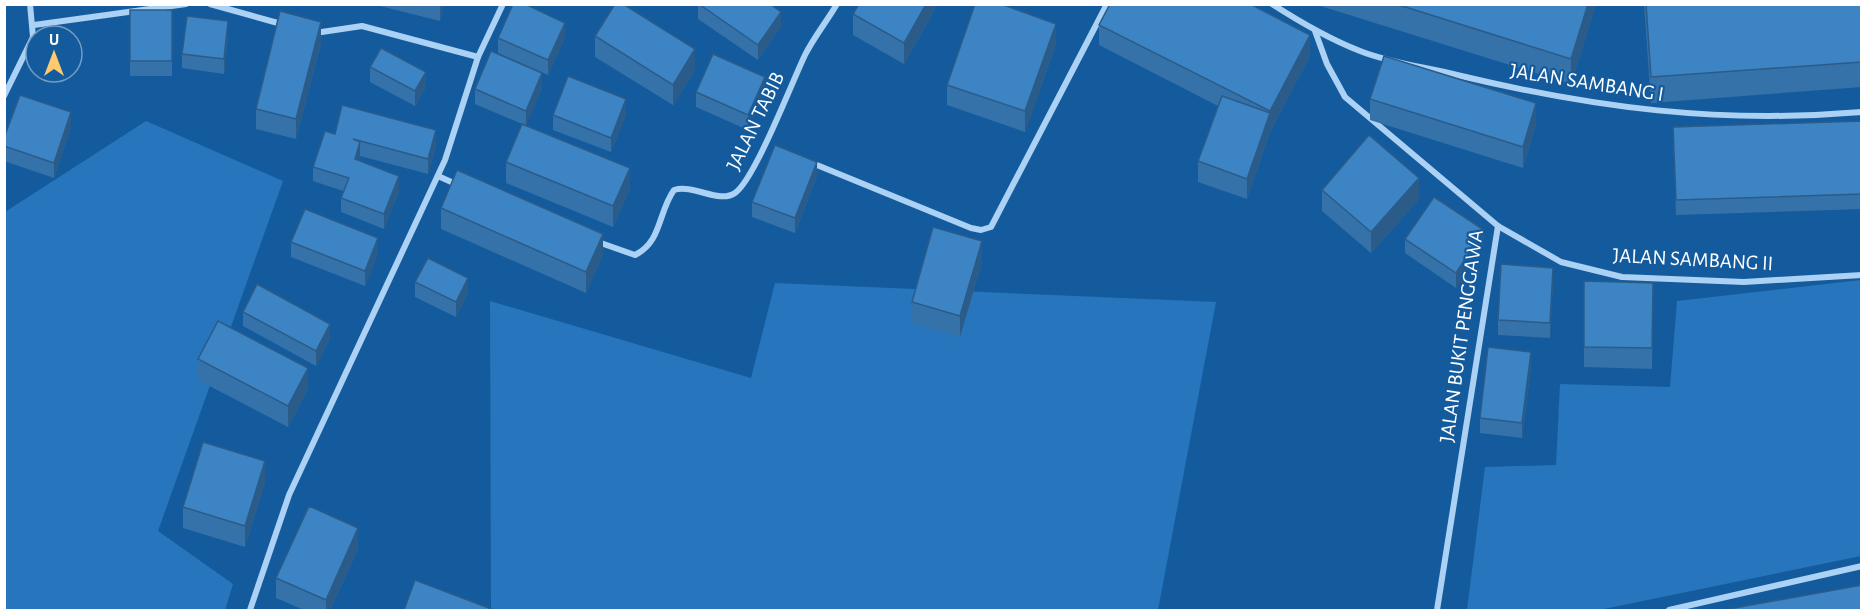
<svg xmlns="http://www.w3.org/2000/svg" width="1866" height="615" viewBox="0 0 1866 615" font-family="'Alegreya Sans',sans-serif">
	<rect width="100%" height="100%" fill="#145b9e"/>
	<g fill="#2775bc">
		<polygon points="146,121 283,181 158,531 233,584 225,610 5,610 5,212"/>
		<polygon points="1861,280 1861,556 1599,610 1467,610 1485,467 1556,465 1560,384 1670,387 1677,301"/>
		<polygon points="775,283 1216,302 1158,610 491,610 490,301 751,378"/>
	</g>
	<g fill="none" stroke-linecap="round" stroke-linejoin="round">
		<g stroke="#abd1f4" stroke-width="6">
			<polyline points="210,4 285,25"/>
			<path d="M 1272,4 C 1300,22 1329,39 1360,51 C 1390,63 1425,67 1457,75 C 1595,108 1719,124 1862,112"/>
			<polyline points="34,25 186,4"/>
			<polyline points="1315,31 1327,64 1345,97 1498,226 1561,262 1622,277 1744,282 1862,275"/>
			<polyline points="315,33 362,26 478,57"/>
			<polyline points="4,96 33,37 30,4"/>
			<polyline points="812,163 971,228 981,230 991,227 1107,4"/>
			<polyline points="438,176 458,185"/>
			<path d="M 598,242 L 635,255 C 662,242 658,212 674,190 C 694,184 719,204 735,193 C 755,179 792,82 805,55 C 814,37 827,21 837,4"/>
			<polyline points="250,610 289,495 445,160 478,57 503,4"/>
			<polyline points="1437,610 1498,226"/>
			<polyline points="1669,610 1862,566"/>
		</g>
	</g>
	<g fill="#3472a9">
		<polygon points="372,4 444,4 440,21"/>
		<polygon points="698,4 770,4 781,26 758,60 698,19"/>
		<polygon points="935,4 935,9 904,64 853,35 853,14"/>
		<polygon points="1314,4 1596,4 1571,84"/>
		<polygon points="1644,4 1862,4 1862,87 1651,103"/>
		<rect x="130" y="10" width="42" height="66"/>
		<polygon points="1099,25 1310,56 1270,132 1247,199 1198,182 1198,161 1218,106 1099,45"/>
		<polygon points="228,36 224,74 182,68 182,54"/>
		<polygon points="595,36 695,70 673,105 595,57"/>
		<polygon points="565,37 548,75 498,53 498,38"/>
		<polygon points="321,43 296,139 256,129 256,109"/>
		<polygon points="1056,44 1025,132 947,105 947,85"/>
		<polygon points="370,67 426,87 415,106 370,82"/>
		<polygon points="542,88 526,125 630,189 613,227 506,183 506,162 522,124 475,104 475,89"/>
		<polygon points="696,92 765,92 748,130 696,107"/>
		<polygon points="1370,99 1536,124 1523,168 1370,120"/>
		<polygon points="626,114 611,152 553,130 553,115"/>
		<polygon points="1862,121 1862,209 1676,215 1673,127"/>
		<polygon points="71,127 54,178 4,161 4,138"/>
		<polygon points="335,134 436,145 428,174 360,156 359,161 399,191 384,229 341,212 341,198 343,191 313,181 313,167"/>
		<polygon points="817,176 795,233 752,217 752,202"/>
		<polygon points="1322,190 1419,199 1371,253 1322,211"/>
		<polygon points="441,208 603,254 586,293 441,229"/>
		<polygon points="1405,239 1484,245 1456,288 1405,253"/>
		<polygon points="291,242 378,253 365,286 291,257"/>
		<polygon points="982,262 960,337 912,323 912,302"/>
		<polygon points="1584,281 1653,283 1652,369 1584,367"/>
		<polygon points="415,282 468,293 456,317 415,297"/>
		<polygon points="1553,283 1550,338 1498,335 1498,320"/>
		<polygon points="243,312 330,338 316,366 243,326"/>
		<polygon points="198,359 308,389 288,427 198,380"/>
		<polygon points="1531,367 1522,438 1480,433 1480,418"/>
		<polygon points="265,482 245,547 183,528 183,507"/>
		<polygon points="358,549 330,610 304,610 276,598 276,578"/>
	</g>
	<g fill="#2b5c89">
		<polygon points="440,4 444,4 440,21"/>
		<polygon points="926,4 935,4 935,9 904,64 904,43"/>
		<polygon points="1588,4 1596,4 1571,84 1571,59"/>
		<polygon points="781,12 781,26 758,60 758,45"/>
		<polygon points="228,21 228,36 224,74 224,59"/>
		<polygon points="321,22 321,43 296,139 296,119"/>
		<polygon points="565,23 565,37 548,75 548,60"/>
		<polygon points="1056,24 1056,44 1025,132 1025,111"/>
		<polygon points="1310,35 1310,56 1270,132 1247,199 1247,179 1270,111"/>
		<polygon points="695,49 695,70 673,105 673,85"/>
		<polygon points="426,72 426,87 415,106 415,91"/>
		<polygon points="542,73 542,88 526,126 526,111"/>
		<polygon points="765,77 765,92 748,130 748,115"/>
		<polygon points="626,99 626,114 611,152 611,138"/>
		<polygon points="1536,103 1536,124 1523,168 1523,147"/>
		<polygon points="71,112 71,127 54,178 54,163"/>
		<polygon points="436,130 436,145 428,174 428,159"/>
		<polygon points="360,142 360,157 355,174 355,159"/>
		<polygon points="817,162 817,176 795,233 795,218"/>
		<polygon points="630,168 630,189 613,227 613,206"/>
		<polygon points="399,176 399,191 384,229 384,214"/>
		<polygon points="1419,178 1419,199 1371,253 1371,232"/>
		<polygon points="1484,230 1484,245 1456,288 1456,273"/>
		<polygon points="603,234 603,254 586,293 586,272"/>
		<polygon points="378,238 378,253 365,286 365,271"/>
		<polygon points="982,241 982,262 960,337 960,316"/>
		<polygon points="1553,268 1553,283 1550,338 1550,323"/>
		<polygon points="468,278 468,293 456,317 456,302"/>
		<polygon points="330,324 330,338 316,366 316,351"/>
		<polygon points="1531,352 1531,367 1522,438 1522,423"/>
		<polygon points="308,368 308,389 288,427 288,406"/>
		<polygon points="265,461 265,482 245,547 245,526"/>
		<polygon points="358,528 358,549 330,610 326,610 326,600"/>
	</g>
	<g fill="#3d84c4" stroke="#2b5c89" stroke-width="1.5">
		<polygon points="513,4 525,4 565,23 548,60 498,38"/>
		<polygon points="615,4 623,4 695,49 673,85 595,36"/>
		<polygon points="699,4 770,4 781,12 758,45"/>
		<polygon points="859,4 926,4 904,43 853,14"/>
		<polygon points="975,4 1001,4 1056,24 1025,111 947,85"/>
		<polygon points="1110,4 1250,4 1310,35 1270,111 1099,25"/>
		<polygon points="1396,4 1588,4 1571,59"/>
		<polygon points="1646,4 1862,4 1862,62 1651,77"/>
		<rect x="130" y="10" width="42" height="51"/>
		<polygon points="280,11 321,22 296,119 256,109"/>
		<polygon points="187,16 228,21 224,59 182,54"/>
		<polygon points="381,48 426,72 415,91 370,67"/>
		<polygon points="491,51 542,73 526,111 475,89"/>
		<polygon points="713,54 765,77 748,115 696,92"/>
		<polygon points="1384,56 1536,103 1523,147 1370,99"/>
		<polygon points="568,76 626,99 611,138 553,115"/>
		<polygon points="20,95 71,112 54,163 4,146 4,138"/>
		<polygon points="1222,96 1270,113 1247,179 1198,161"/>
		<polygon points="342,105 436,130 428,159 353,139 360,142 355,159 399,176 384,214 341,198 349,178 313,167 325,131 335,134"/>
		<polygon points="1862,121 1862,194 1676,200 1673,127"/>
		<polygon points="522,124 630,168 613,206 506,162"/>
		<polygon points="1369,135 1419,178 1371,232 1322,190"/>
		<polygon points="775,145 817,162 795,218 752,202"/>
		<polygon points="457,170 603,234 586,272 441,208"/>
		<polygon points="1434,197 1484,230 1456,273 1405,239"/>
		<polygon points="305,209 378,238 365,271 291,242"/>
		<polygon points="933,227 982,241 960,316 912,302"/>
		<polygon points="428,258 468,278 456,302 415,282"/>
		<polygon points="1501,264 1553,268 1550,323 1498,320"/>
		<polygon points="1584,281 1653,283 1652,348 1584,347"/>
		<polygon points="257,284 330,324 316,351 243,312"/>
		<polygon points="218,321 308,368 288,406 198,359"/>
		<polygon points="1488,347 1531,352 1522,423 1480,418"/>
		<polygon points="203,442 265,461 245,526 183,507"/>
		<polygon points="309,506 358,528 326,600 276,578"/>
		<polygon points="415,580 494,610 404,610"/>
		<polygon points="1862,585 1862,610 1729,610 1729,609"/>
	</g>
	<g text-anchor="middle" stroke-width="4.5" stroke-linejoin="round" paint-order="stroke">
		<g font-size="21" fill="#fff" stroke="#145b9e">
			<text transform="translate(1587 82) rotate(9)" y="7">JALAN SAMBANG I</text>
			<text transform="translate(755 121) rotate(-64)" y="7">JALAN TABIB</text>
			<text transform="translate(1693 259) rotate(3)" y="7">JALAN SAMBANG II</text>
			<text transform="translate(1461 336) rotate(-82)" y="7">JALAN BUKIT PENGGAWA</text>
		</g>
	</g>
	<rect width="1866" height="615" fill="none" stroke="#ffffff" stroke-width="12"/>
	<g transform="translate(54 54)"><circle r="28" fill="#145b9e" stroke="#729dc5" stroke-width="1.5"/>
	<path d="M0-4.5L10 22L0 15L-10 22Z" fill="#ffca6e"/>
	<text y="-9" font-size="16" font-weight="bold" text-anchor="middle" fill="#ffffff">U</text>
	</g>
</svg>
